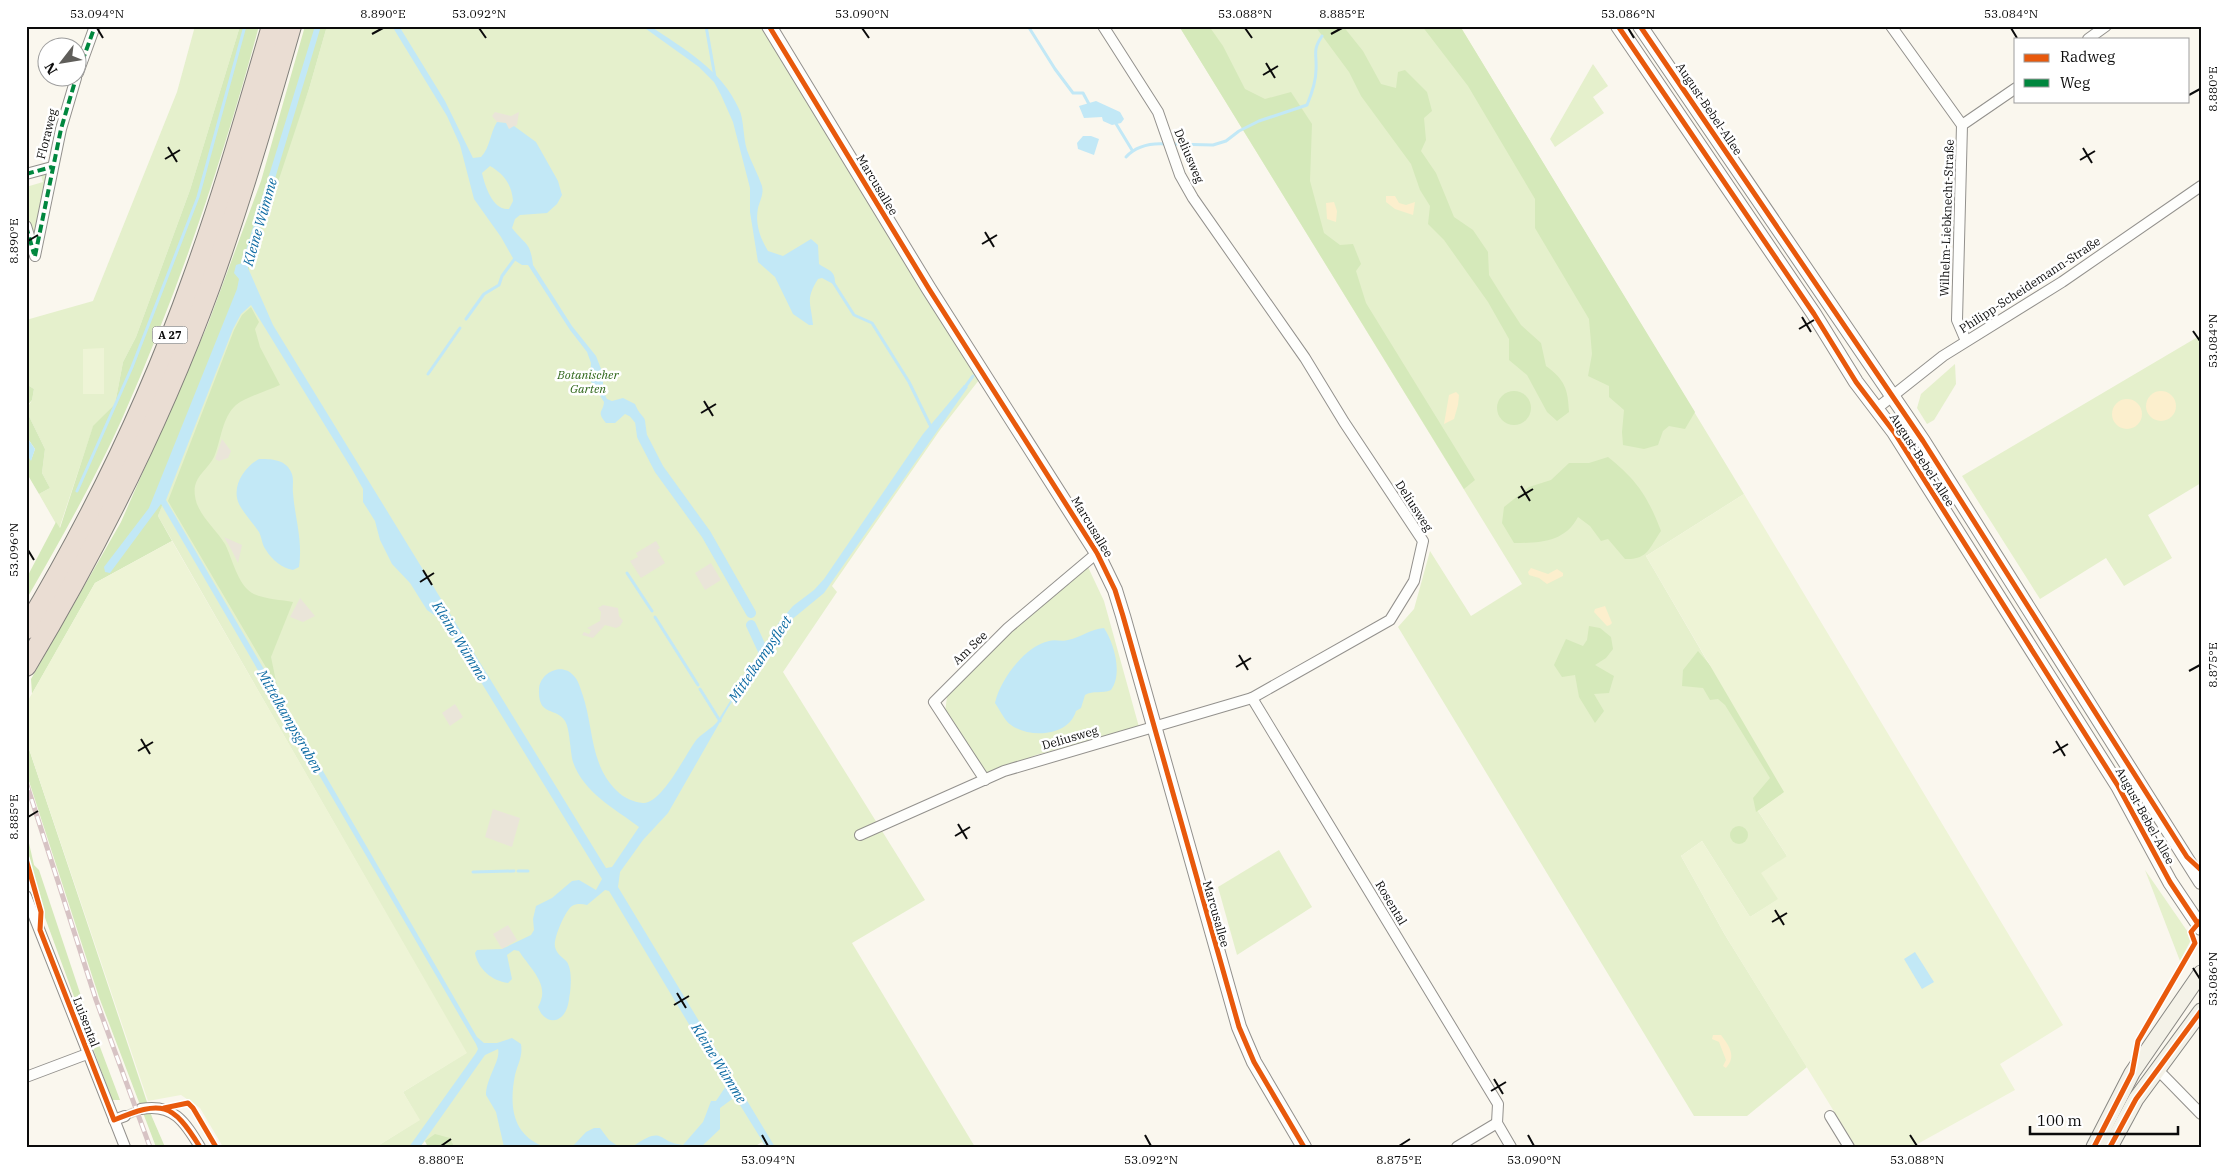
<svg xmlns="http://www.w3.org/2000/svg" width="2227" height="1173" viewBox="0 0 2227 1173" font-family="'IBM Plex Serif',serif">
	<rect width="100%" height="100%" fill="#faf7ee"/>
	<g fill="#e5f0cc">
		<polygon points="195,26 240,26 190,190 136,337 123,362 115,404 93,427 59,529 39,494 50,488 42,473 45,449 26,410 32,400 34,389 26,384 26,320 93,301 177,92"/>
		<polygon points="327,26 762,26 979,380 940,430 832,586 837,592 783,672 925,900 852,943 975,1147 765,1147 762,1142 754,1147 428,1147 425,1141 420,1147 376,1147 419,1120 403,1092 466,1053 158,516 309,89"/>
		<polygon points="1179,26 1460,26 1744,494 1646,556 1784,793 1758,811 1787,856 1779,899 1750,917 1702,841 1681,856 1725,935 1807,1067 1747,1116 1694,1116 1398,627 1414,609 1430,551 1471,616 1522,584"/>
		<polygon points="1593,64 1608,86 1593,97 1604,113 1555,147 1550,139"/>
		<polygon points="46,174 47,175 34,242 26,214 26,187 43,182 41,175"/>
		<polygon points="2201,335 2201,483 2148,515 2172,558 2124,586 2106,558 2040,599 1962,476"/>
		<polygon points="1955,364 1956,384 1934,420 1927,424 1917,408 1921,394"/>
		<polygon points="1088,567 1104,601 1139,727 1036,755 987,775 945,712 947,697 1013,630"/>
		<polygon points="1279,850 1312,907 1237,955 1218,887"/>
		<polygon points="2145,870 2192,938 2180,961"/>
	</g>
	<g fill="#d5e9ba">
		<path d="M 240,26 L 259,26 C 223,160 178,292 122,419 C 94,481 60,541 26,600 L 26,579 L 56,522 L 60,528 L 93,426 L 115,404 L 123,362 L 136,337 L 190,190 Z"/>
		<polygon points="305,26 327,26 309,89 218,362 158,516 172,541 95,583 32,694 31,679 121,522 208,324 261,181"/>
		<polygon points="1179,26 1209,26 1223,46 1245,89 1265,99 1291,92 1312,124 1310,181 1324,233 1340,245 1353,244 1361,264 1356,271 1366,303 1475,480 1464,489"/>
		<path d="M 1315,26 L 1343,26 L 1363,51 L 1381,84 L 1396,88 L 1398,72 L 1405,70 L 1427,92 L 1432,111 L 1424,118 L 1426,140 L 1421,151 L 1436,173 L 1454,217 L 1473,230 L 1488,252 L 1489,275 L 1504,299 L 1521,325 L 1541,343 L 1546,366 C 1565,380 1568,389 1569,412 L 1557,421 L 1547,412 L 1527,375 L 1509,360 L 1509,339 L 1488,302 L 1444,240 L 1428,224 L 1430,206 L 1420,190 L 1411,164 L 1361,96 L 1349,72 Z"/>
		<polygon points="1422,26 1460,26 1695,412 1685,429 1669,426 1663,431 1658,445 1644,449 1623,445 1622,432 1624,410 1609,397 1609,386 1588,376 1592,354 1589,319 1535,228 1535,199 1468,86"/>
		<path d="M 251,307 L 259,322 L 255,329 L 260,347 L 280,385 C 267,391 246,397 236,405 C 222,417 221,441 214,457 C 207,471 192,477 195,496 C 197,514 216,529 225,544 C 233,560 237,583 252,593 C 262,599 282,600 293,602 L 271,657 L 277,686 L 168,501 L 234,330 L 242,315 Z"/>
		<polygon points="26,384 34,389 32,400 26,407"/>
		<circle cx="1514" cy="408" r="17"/>
		<polygon points="26,410 45,449 42,473 50,488 39,494 26,472 26,453 31,460 35,449 26,436"/>
		<path d="M 1608,457 C 1637,480 1648,497 1661,531 C 1649,548 1648,560 1625,559 L 1608,539 L 1601,541 L 1590,526 L 1578,517 C 1565,542 1540,543 1514,543 L 1502,523 L 1504,507 L 1529,487 L 1551,480 L 1569,463 L 1589,463 Z"/>
		<polygon points="1589,626 1600,628 1611,637 1613,649 1606,658 1595,665 1614,676 1609,693 1594,694 1604,711 1595,723 1579,697 1575,675 1562,677 1554,665 1566,639 1583,646 1587,640"/>
		<polygon points="1698,651 1721,678 1788,790 1756,812 1753,798 1770,778 1725,705 1718,699 1710,700 1703,688 1682,686 1683,670"/>
		<polygon points="26,740 152,1117 165,1147 156,1147 99,997 26,772"/>
		<circle cx="1739" cy="835" r="9"/>
		<polygon points="26,830 34,865 39,870 83,1002 120,1100 112,1100 26,866"/>
		<polygon points="435,1134 450,1138 454,1147 428,1147 425,1141"/>
	</g>
	<g fill="#fcefcd">
		<polygon points="1386,196 1395,196 1399,203 1406,205 1415,202 1413,215 1395,209 1386,202"/>
		<polygon points="1334,202 1337,211 1336,222 1327,219 1326,203"/>
		<circle cx="2161" cy="406" r="15"/>
		<polygon points="1456,392 1459,395 1458,405 1454,419 1444,424 1449,395"/>
		<circle cx="2127" cy="414" r="15"/>
		<polygon points="1531,568 1548,574 1557,569 1563,573 1563,576 1547,584 1539,578 1529,575 1528,572"/>
		<polygon points="1605,606 1612,623 1610,625 1607,626 1594,612 1595,609"/>
		<path d="M 1713,1035 L 1721,1035 C 1729,1046 1737,1056 1726,1068 L 1723,1066 L 1726,1060 L 1719,1042 L 1712,1039 Z"/>
	</g>
	<g fill="#eef4d6">
		<polygon points="104,348 104,394 83,394 83,349"/>
		<polygon points="1744,494 2063,1025 2000,1064 2015,1090 1912,1147 1856,1147 1725,935 1681,856 1702,841 1750,917 1778,899 1761,873 1787,856 1758,811 1784,792 1646,556"/>
		<polygon points="172,541 467,1053 403,1092 420,1120 376,1147 223,1147 200,1108 181,1095 148,1101 26,740 26,704 95,583"/>
	</g>
	<g fill="#eae5d9">
		<polygon points="495,112 511,116 519,112 517,125 509,129 506,123 497,122 492,116"/>
		<polygon points="222,439 231,451 228,458 219,461 215,459"/>
		<polygon points="224,537 242,545 238,563 232,551"/>
		<polygon points="656,541 660,548 657,550 665,563 641,578 630,561 638,557 636,553"/>
		<polygon points="711,563 721,580 705,590 695,573"/>
		<polygon points="300,598 315,616 303,622 290,617"/>
		<polygon points="603,605 618,608 619,616 623,621 620,626 616,628 605,625 593,638 582,635 584,632 589,634 591,630 587,628 600,621 601,612 598,608"/>
		<polygon points="455,704 463,717 450,726 442,713"/>
		<polygon points="493,809 520,818 512,847 485,837"/>
		<polygon points="508,925 517,940 502,949 493,934"/>
	</g>
	<g fill="#c2e8f6" fill-rule="evenodd">
		<path d="M 315,26 L 321,26 L 248,268 L 273,325 L 606,868 L 612,867 L 639,827 C 614,808 584,793 573,762 C 570,751 570,729 565,721 C 556,707 538,717 539,690 C 539,673 562,661 574,676 C 578,680 580,687 582,693 C 594,726 589,764 617,791 C 624,798 633,802 643,803 C 662,804 686,753 697,739 C 704,732 711,729 717,722 L 780,621 L 793,606 L 814,590 L 824,579 L 923,434 L 964,385 L 968,387 L 824,593 L 790,621 L 770,646 L 728,708 L 668,813 L 643,840 L 620,872 L 618,887 L 775,1147 L 766,1147 L 735,1097 L 720,1108 L 720,1129 L 701,1147 L 632,1147 C 665,1124 656,1142 683,1145 L 703,1122 L 711,1101 L 716,1101 L 726,1086 L 609,891 L 605,890 L 587,905 C 582,904 577,903 572,906 C 565,911 553,939 555,947 C 557,955 563,957 567,962 C 572,970 571,984 570,993 C 569,997 569,1003 567,1008 C 561,1025 544,1024 538,1007 C 551,985 531,970 519,951 L 514,950 L 507,955 L 512,979 L 508,983 C 492,981 478,969 475,953 L 477,950 L 502,949 L 531,935 L 534,930 L 533,919 L 536,906 L 552,898 L 572,881 L 579,880 L 596,890 L 602,879 L 444,622 L 427,610 L 410,583 L 392,564 L 380,540 L 375,521 L 363,502 L 363,489 L 353,471 L 251,305 L 241,314 L 233,329 L 166,500 L 477,1037 L 484,1043 L 497,1043 L 512,1038 L 521,1044 C 523,1056 518,1063 515,1075 C 509,1106 512,1135 545,1147 L 504,1147 L 496,1112 L 486,1095 C 486,1078 501,1060 498,1049 L 485,1055 L 420,1147 L 409,1147 L 476,1053 L 478,1049 L 476,1044 L 161,504 L 110,573 L 105,572 L 104,567 L 149,508 L 237,289 L 239,279 L 234,273 L 236,265 L 242,263 Z"/>
		<path d="M 392,26 L 399,26 L 445,101 L 473,158 L 481,157 C 490,148 490,133 497,122 L 506,123 L 509,129 L 514,126 L 536,142 L 558,181 L 562,195 L 557,204 L 547,213 L 520,215 L 515,219 L 512,228 C 526,246 530,241 533,265 L 572,326 L 596,356 L 603,374 L 603,391 L 607,399 L 612,401 L 623,398 L 635,404 L 641,417 L 640,421 L 625,414 L 615,423 L 606,423 C 596,411 603,413 604,402 L 590,380 L 591,363 L 587,352 L 570,330 L 528,265 L 522,265 L 514,260 L 501,237 L 474,199 L 460,145 L 447,116 ZM 490,166 C 504,174 512,185 513,201 L 509,209 C 493,211 485,186 482,173 Z"/>
		<path d="M 642,26 L 650,26 C 684,49 722,70 739,109 C 744,119 743,137 747,150 C 751,162 758,174 762,186 C 764,194 760,200 758,208 C 755,224 760,238 768,251 L 783,256 L 811,239 L 818,245 L 819,264 C 829,271 836,270 835,285 L 822,278 L 818,279 C 805,300 811,302 813,325 L 809,325 L 793,314 L 775,277 L 758,262 L 750,212 L 750,188 L 733,122 L 721,95 L 714,82 L 699,67 Z"/>
		<polygon points="1096,101 1120,112 1124,119 1121,123 1112,125 1103,121 1102,117 1084,118 1079,106"/>
		<polygon points="1083,136 1091,136 1099,139 1094,155 1078,149 1077,143"/>
		<polygon points="26,436 35,449 31,461 26,453"/>
		<path d="M 259,459 C 270,459 284,459 290,470 C 295,478 292,485 293,493 C 295,519 303,540 299,567 L 293,570 C 282,568 272,560 266,550 C 262,545 262,538 259,532 C 253,523 244,514 239,504 C 231,487 244,467 259,459 Z"/>
		<path d="M 1104,628 C 1114,643 1123,674 1111,690 C 1102,694 1093,690 1085,695 L 1081,708 L 1076,711 C 1069,736 1030,739 1011,725 C 1004,720 1000,710 995,703 C 1000,680 1025,646 1049,641 C 1055,639 1062,642 1068,640 C 1082,637 1090,629 1104,628 Z"/>
		<polygon points="1915,952 1934,982 1922,989 1904,959"/>
		<polygon points="594,1128 600,1128 609,1140 619,1147 572,1147 586,1132"/>
	</g>
	<g fill="none" stroke-linecap="round" stroke-linejoin="round">
		<g stroke="#c2e8f6" stroke-width="3">
			<polyline points="706,26 715,77"/>
			<polyline points="1028,26 1055,69 1073,93 1083,93 1090,106"/>
			<polyline points="1115,122 1132,150"/>
			<path d="M 1173,144 L 1213,145 L 1226,141 L 1239,131 L 1259,121 L 1307,105 C 1312,93 1316,82 1316,70 C 1317,53 1312,51 1322,36"/>
			<path d="M 1126,157 C 1137,145 1151,143 1166,144"/>
			<polyline points="833,282 854,315 872,323 909,382 931,427"/>
			<polyline points="466,319 484,294 499,285 502,276 516,257"/>
			<polyline points="428,374 460,328"/>
			<polyline points="965,387 973,376"/>
			<polyline points="77,491 132,367 198,197 245,26"/>
			<polyline points="627,573 652,611"/>
			<polyline points="655,617 698,685"/>
			<polyline points="700,689 720,721"/>
			<polyline points="518,871 528,871"/>
			<polyline points="473,872 514,871"/>
		</g>
		<g stroke="#c2e8f6" stroke-width="10">
			<polyline points="632,411 640,421 642,436 659,469 706,534 751,613"/>
			<polyline points="751,625 763,651"/>
		</g>
		<polyline stroke="#d6d4cc" stroke-width="10" stroke-dasharray="10 5" stroke-linecap="butt" points="125,1116 141,1109"/>
		<g stroke="#93918d" stroke-width="12">
			<g id="minor">
				<polyline points="1891,26 1962,125 1957,320 1966,341"/>
				<polyline points="2088,39 2106,26"/>
				<polyline points="78,73 95,26"/>
				<polyline points="1962,125 2016,88"/>
				<polyline points="26,174 52,167"/>
				<polyline points="26,226 34,253"/>
				<polyline points="35,256 61,129 76,78"/>
				<polyline points="1876,409 1943,356 2062,282 2201,186"/>
				<polyline points="1252,698 1498,1104 1497,1123 1511,1147"/>
				<polyline points="985,780 934,702 1008,628 1097,553"/>
				<polyline points="860,835 1004,771 1252,698 1390,620 1414,581 1423,541 1344,422 1305,358 1193,198 1180,175 1158,112 1103,26"/>
				<polyline points="26,896 125,1147"/>
				<polyline points="2158,1070 2201,1114"/>
				<polyline points="26,1077 87,1054"/>
				<path d="M 141,1109 C 173,1103 185,1122 200,1147"/>
				<polyline points="1830,1116 1849,1147"/>
				<polyline points="114,1120 125,1116"/>
				<polyline points="1457,1147 1497,1123"/>
			</g>
		</g>
		<g stroke="#93918d" stroke-width="16">
			<g id="tertiary">
				<polyline points="769,26 929,289 1097,553 1115,590 1123,616 1239,1027 1254,1062 1304,1147"/>
				<polyline points="1618,26 1814,314 1856,382 1894,432 2118,786 2170,882 2201,928"/>
				<polyline points="1640,26 1923,441 2201,882"/>
			</g>
		</g>
		<g stroke="#898884" stroke-width="17">
			<g id="secondary">
				<polyline points="2094,1147 2132,1073 2201,973"/>
				<polyline points="2110,1147 2136,1099 2201,1011"/>
			</g>
		</g>
		<g stroke="#807f7a" stroke-width="22">
			<g id="motorway">
				<path d="M 26,629 C 92,519 150,399 193,278 C 223,196 247,111 272,26"/>
				<path d="M 26,666 C 98,545 162,418 210,286 C 241,200 266,113 291,26"/>
			</g>
		</g>
		<use href="#minor" stroke="#fefefc" stroke-width="10"/>
		<use href="#tertiary" stroke="#fefefc" stroke-width="14"/>
		<use href="#secondary" stroke="#f4f2e8" stroke-width="15"/>
		<use href="#motorway" stroke="#eaddd3" stroke-width="20"/>
		<g stroke="#d7c3c4" stroke-width="5">
			<polyline id="rail" points="26,782 96,1000 150,1147"/>
		</g>
		<use href="#rail" stroke="#fff" stroke-width="3" stroke-dasharray="9" stroke-linecap="butt"/>
		<g stroke="#00873e" stroke-width="4" stroke-dasharray="8 4" stroke-linecap="butt">
			<polyline points="78,73 95,26"/>
			<polyline points="26,174 52,167"/>
			<polyline points="26,226 34,254"/>
			<polyline points="35,256 61,129 76,78"/>
		</g>
		<g stroke="#fff" stroke-width="8">
			<g id="cycleway">
				<polyline points="769,26 929,289 1097,553 1115,590 1123,616 1239,1027 1254,1062 1304,1147"/>
				<polyline points="1618,26 1814,314 1856,382 1894,432 2118,786 2170,882 2198,924"/>
				<polyline points="1640,26 1923,441 2187,857 2201,870"/>
				<path d="M 26,859 L 41,912 L 40,930 L 114,1120 C 162,1100 172,1102 200,1147"/>
				<polyline points="164,1108 188,1103 193,1108 216,1147"/>
				<polyline points="2094,1147 2132,1073 2138,1041 2195,943 2191,932 2201,920"/>
				<polyline points="2110,1147 2136,1099 2201,1011"/>
			</g>
		</g>
		<use href="#cycleway" stroke="#e8590c" stroke-width="5"/>
	</g>
	<path fill="none" stroke="#0b0b0b" stroke-width="2" d="M 97,28 L 103,38M 479,28 L 486,38M 862,28 L 869,38M 1245,28 L 1252,38M 1628,28 L 1634,38M 2011,28 L 2017,38M 372,34 L 383,28M 1331,34 L 1342,28M 1266,63 L 1275,78M 1263,75 L 1278,66M 2189,95 L 2200,89M 168,147 L 177,162M 2083,148 L 2092,163M 165,159 L 180,150M 2080,160 L 2095,151M 985,232 L 994,247M 28,241 L 38,235M 982,244 L 997,235M 1802,317 L 1811,332M 1799,329 L 1814,320M 2193,331 L 2200,341M 704,401 L 713,416M 701,413 L 716,404M 1521,486 L 1530,501M 1518,498 L 1533,489M 28,550 L 34,560M 423,570 L 432,585M 420,582 L 434,573M 1239,655 L 1248,670M 1236,667 L 1251,658M 2189,671 L 2200,665M 141,739 L 150,754M 2056,741 L 2065,756M 138,751 L 153,742M 2053,753 L 2068,744M 28,817 L 38,811M 958,824 L 967,839M 955,836 L 970,827M 1775,910 L 1784,925M 1772,922 L 1787,913M 2193,968 L 2200,979M 677,993 L 686,1008M 674,1005 L 689,996M 1494,1079 L 1503,1094M 1491,1091 L 1506,1082M 762,1135 L 768,1146M 1145,1135 L 1151,1146M 1528,1135 L 1534,1146M 1910,1135 L 1917,1146M 441,1146 L 451,1139M 1399,1146 L 1410,1139"/>
	<g text-anchor="middle" stroke-width="5" stroke-linejoin="round" paint-order="stroke">
		<rect fill="#fff" stroke="#545454" stroke-width="1" x="152.5" y="326.5" width="35" height="17" rx="4"/>
		<g font-size="11" font-weight="bold" fill="#0b0b0b">
			<text x="170" y="339">A 27</text>
		</g>
		<g font-size="12" fill="#0b0b0b" stroke="#fff">
			<text transform="translate(1709 109) rotate(56)" y="4">August-Bebel-Allee</text>
			<text transform="translate(47 134) rotate(-76)" y="4">Floraweg</text>
			<text transform="translate(1189 156) rotate(67)" y="4">Deliusweg</text>
			<text transform="translate(877 185) rotate(59)" y="4">Marcusallee</text>
			<text transform="translate(1947 218) rotate(-88)" y="4">Wilhelm-Liebknecht-Straße</text>
			<text transform="translate(2030 285) rotate(-33)" y="4">Philipp-Scheidemann-Straße</text>
			<text transform="translate(1922 460) rotate(57)" y="4">August-Bebel-Allee</text>
			<text transform="translate(1414 506) rotate(57)" y="4">Deliusweg</text>
			<text transform="translate(1092 527) rotate(59)" y="4">Marcusallee</text>
			<text transform="translate(970 648) rotate(-44)" y="4">Am See</text>
			<text transform="translate(1070 738) rotate(-16)" y="4">Deliusweg</text>
			<text transform="translate(2145 816) rotate(61)" y="4">August-Bebel-Allee</text>
			<text transform="translate(1391 903) rotate(59)" y="4">Rosental</text>
			<text transform="translate(1216 914) rotate(74)" y="4">Marcusallee</text>
			<text transform="translate(86 1022) rotate(69)" y="4">Luisental</text>
		</g>
		<g font-size="12" font-style="italic" fill="#2d6518" stroke="#fff">
			<text x="588" y="379">Botanischer<tspan x="588" dy="14">Garten</tspan></text>
		</g>
		<g font-size="14" font-style="italic" fill="#0e6ba3" stroke="#fff">
			<text transform="translate(260 222) rotate(-74)" y="5">Kleine Wümme</text>
			<text transform="translate(460 641) rotate(58)" y="5">Kleine Wümme</text>
			<text transform="translate(760 659) rotate(-56)" y="5">Mittelkampsfleet</text>
			<text transform="translate(290 721) rotate(60)" y="5">Mittelkampsgraben</text>
			<text transform="translate(719 1063) rotate(58)" y="5">Kleine Wümme</text>
		</g>
	</g>
	<rect width="2227" height="1173" fill="none" stroke="#ffffff" stroke-width="55"/>
	<rect x="2014" y="38" width="175" height="65" fill="#ffffff" stroke="#9d9d9d"/>
	<rect x="2024" y="54" width="25" height="8" fill="#e8590c" stroke="#9d9d9d"/>
	<text x="2060" y="62" font-size="15" fill="#0b0b0b">Radweg</text>
	<rect x="2024" y="79" width="25" height="8" fill="#00873e" stroke="#9d9d9d"/>
	<text x="2060" y="88" font-size="15" fill="#0b0b0b">Weg</text>
	<g transform="translate(62 62) rotate(239)"><circle r="24" fill="#ffffff" stroke="#9d9d9d"/>
	<path d="M0-4L9 19L0 12L-9 19Z" fill="#5f5e5a"/>
	<text y="-8" font-size="14" font-weight="bold" text-anchor="middle" fill="#0b0b0b">N</text>
	</g>
	<path d="M2030 1126v8h148v-8" fill="none" stroke="#0b0b0b" stroke-width="2.5"/>
	<text x="2037" y="1126" font-size="15" fill="#0b0b0b" stroke="#ffffff" stroke-width="4" paint-order="stroke">100 m</text>
	<rect x="28" y="28" width="2172" height="1118" fill="none" stroke="#0b0b0b" stroke-width="2"/>
	<g font-size="12" text-anchor="middle" fill="#0b0b0b">
		<text x="97" y="18">53.094°N</text>
		<text x="383" y="18">8.890°E</text>
		<text x="479" y="18">53.092°N</text>
		<text x="862" y="18">53.090°N</text>
		<text x="1245" y="18">53.088°N</text>
		<text x="1342" y="18">8.885°E</text>
		<text x="1628" y="18">53.086°N</text>
		<text x="2011" y="18">53.084°N</text>
		<text transform="translate(2213 89) rotate(-90)" y="4">8.880°E</text>
		<text transform="translate(14 241) rotate(-90)" y="4">8.890°E</text>
		<text transform="translate(2213 341) rotate(-90)" y="4">53.084°N</text>
		<text transform="translate(14 550) rotate(-90)" y="4">53.096°N</text>
		<text transform="translate(2213 665) rotate(-90)" y="4">8.875°E</text>
		<text transform="translate(14 817) rotate(-90)" y="4">8.885°E</text>
		<text transform="translate(2213 979) rotate(-90)" y="4">53.086°N</text>
		<text x="441" y="1164">8.880°E</text>
		<text x="768" y="1164">53.094°N</text>
		<text x="1151" y="1164">53.092°N</text>
		<text x="1399" y="1164">8.875°E</text>
		<text x="1534" y="1164">53.090°N</text>
		<text x="1917" y="1164">53.088°N</text>
	</g>
</svg>
